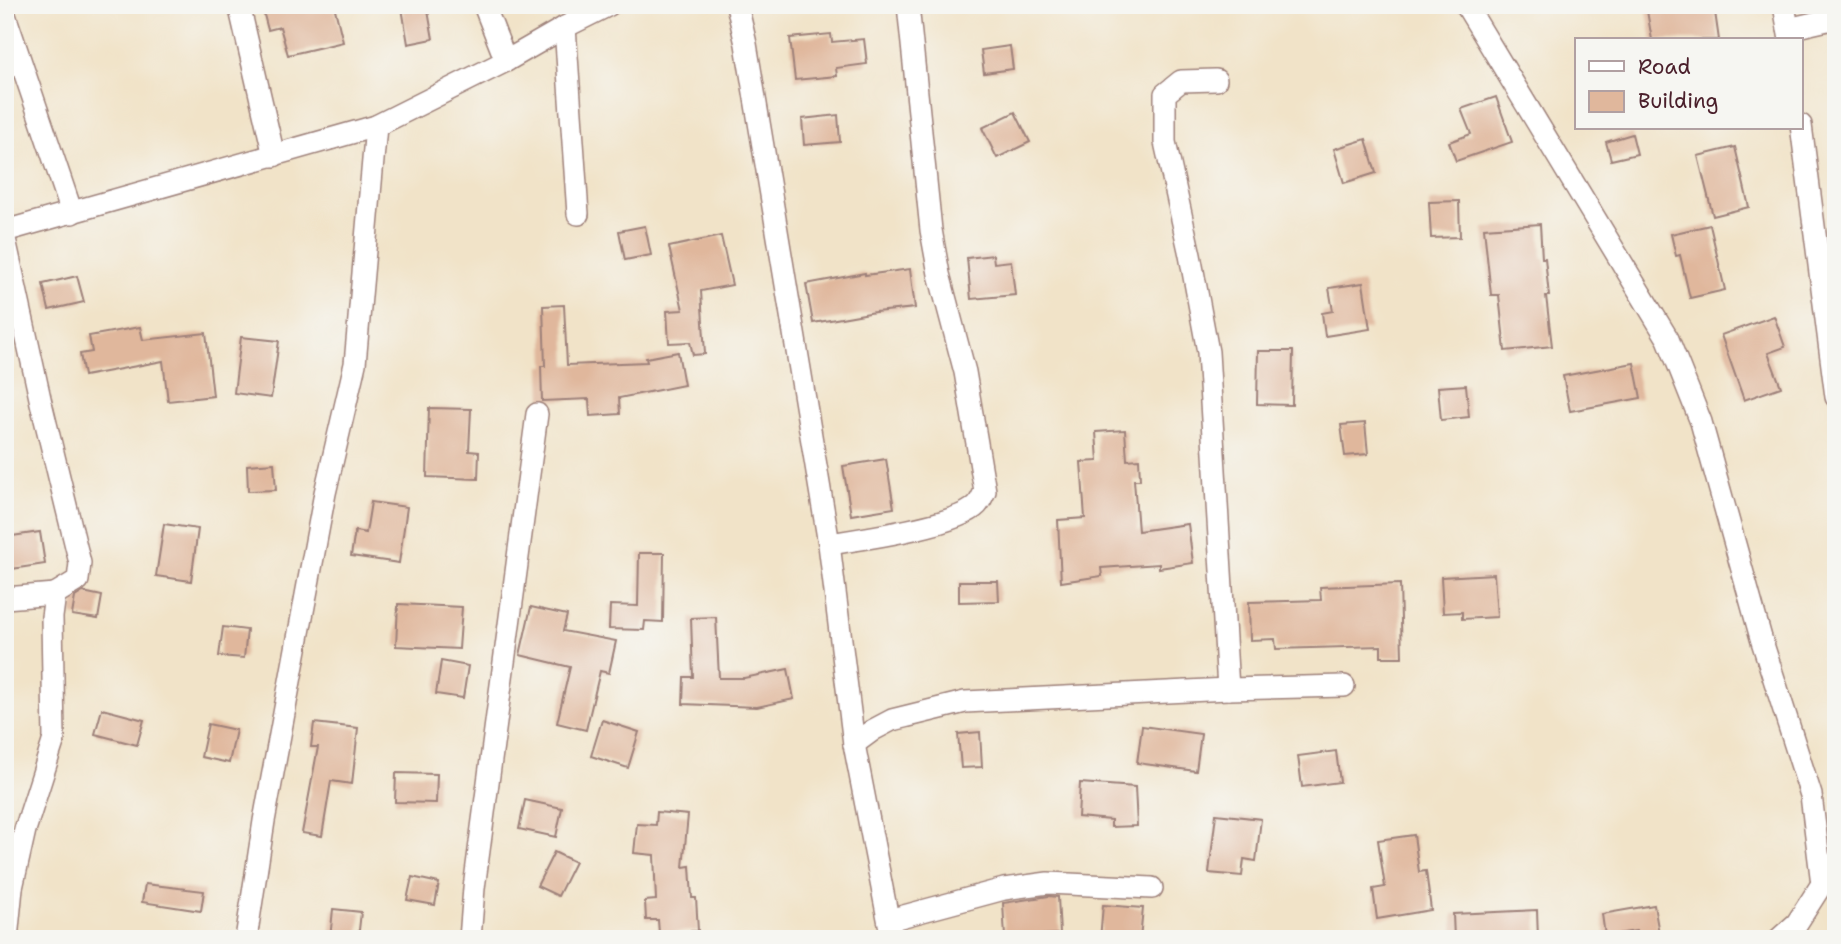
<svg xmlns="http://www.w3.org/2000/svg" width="1841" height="944" viewBox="0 0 1841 944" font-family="'Shantell Sans',sans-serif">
	<rect width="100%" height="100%" fill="#f6f6f2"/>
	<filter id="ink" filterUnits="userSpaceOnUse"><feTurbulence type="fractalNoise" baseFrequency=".0143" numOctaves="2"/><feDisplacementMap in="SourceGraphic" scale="14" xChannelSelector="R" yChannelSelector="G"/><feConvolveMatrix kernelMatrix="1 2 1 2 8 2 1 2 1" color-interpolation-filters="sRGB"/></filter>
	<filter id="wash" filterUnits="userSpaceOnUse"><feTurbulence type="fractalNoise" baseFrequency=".00686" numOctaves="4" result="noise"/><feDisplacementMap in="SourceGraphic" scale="28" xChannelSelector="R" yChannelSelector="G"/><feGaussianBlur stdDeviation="1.57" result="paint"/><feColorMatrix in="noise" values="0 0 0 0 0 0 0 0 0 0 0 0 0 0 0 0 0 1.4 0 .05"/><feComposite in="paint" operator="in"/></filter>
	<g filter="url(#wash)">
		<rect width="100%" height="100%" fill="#f1e3c8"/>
		<g id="blocks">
			<g fill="#e0b79c">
				<polygon points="286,5 334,5 343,42 288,55 280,27 268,30 263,11"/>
				<polygon points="418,5 427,5 433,39 408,44 402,8"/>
				<polygon points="1646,5 1714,5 1719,40 1652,40"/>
				<polygon points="831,34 832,42 864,39 867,64 836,68 837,76 795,80 790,38"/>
				<polygon points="1010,46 1013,69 984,73 981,50"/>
				<polygon points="1496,97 1512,142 1456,161 1449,142 1471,134 1461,109"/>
				<polygon points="1015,112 1030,142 997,158 982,128"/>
				<polygon points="838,115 840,142 804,145 802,119"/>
				<polygon points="1632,134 1637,154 1611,160 1606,142"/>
				<polygon points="1366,139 1376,173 1344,183 1334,149"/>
				<polygon points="1735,147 1749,207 1713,216 1698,156"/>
				<polygon points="1459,201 1460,237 1431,238 1429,202"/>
				<polygon points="1540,224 1542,258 1545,258 1549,296 1546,296 1552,346 1505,351 1499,295 1491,295 1484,228"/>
				<polygon points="1710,225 1725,290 1690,298 1680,255 1676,256 1671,234"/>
				<polygon points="645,226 651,255 625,260 619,231"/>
				<polygon points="721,236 732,285 701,291 705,354 693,355 690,342 669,343 667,311 683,310 669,247"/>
				<polygon points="993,255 994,263 1011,261 1015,295 971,299 967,258"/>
				<polygon points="910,269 915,308 875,312 813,323 806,284 865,273 865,275"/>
				<polygon points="77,276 84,302 49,310 43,284"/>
				<polygon points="1363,283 1370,329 1325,336 1322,313 1333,311 1329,288"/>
				<polygon points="564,305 567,365 647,362 646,358 678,352 684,385 619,398 620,414 590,416 589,399 542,401 541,366 545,366 543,306"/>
				<polygon points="1774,316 1785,347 1768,353 1781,387 1744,400 1721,335"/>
				<polygon points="140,327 143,340 206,333 213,396 168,401 163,361 84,376 80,354 92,352 89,336"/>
				<polygon points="241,337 279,341 271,398 234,393"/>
				<polygon points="1258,351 1293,351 1292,405 1257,404"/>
				<polygon points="1634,363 1641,398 1570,411 1563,376"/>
				<polygon points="1466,385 1469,417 1441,420 1438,387"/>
				<polygon points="429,408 471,409 469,451 479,452 478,479 427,477"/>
				<polygon points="1365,423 1368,454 1345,456 1341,425"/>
				<polygon points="1125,430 1127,460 1139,459 1140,480 1134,480 1138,531 1188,524 1193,563 1159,568 1159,564 1101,568 1102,576 1061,582 1058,520 1085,518 1081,462 1098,461 1096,432"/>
				<polygon points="886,459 894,508 851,515 843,466"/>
				<polygon points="274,463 276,490 248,491 247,465"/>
				<polygon points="371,502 407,507 399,563 351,556 355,531 366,533"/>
				<polygon points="164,524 198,529 191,581 156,576"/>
				<polygon points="40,532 45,564 5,570 5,537"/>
				<polygon points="639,553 664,553 663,622 645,621 644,630 609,629 610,605 638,606"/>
				<polygon points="1494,574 1497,617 1462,619 1462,612 1443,613 1441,577"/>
				<polygon points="959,581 998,581 999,601 959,602"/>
				<polygon points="1400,584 1402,657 1381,657 1381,646 1276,649 1275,639 1250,640 1249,602 1321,600 1320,587"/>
				<polygon points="83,592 102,596 98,619 72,615 75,597"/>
				<polygon points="398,604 462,607 459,649 396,646"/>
				<polygon points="531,607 567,615 563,631 616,641 609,673 600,671 586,730 557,723 570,667 520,655"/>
				<polygon points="716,617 719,678 744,678 788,669 794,699 757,707 683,704 684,677 693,677 691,618"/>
				<polygon points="223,627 247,630 244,658 219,656"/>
				<polygon points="441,661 468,666 463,698 436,694"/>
				<polygon points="102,709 144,720 137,745 95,734"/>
				<polygon points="602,720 639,732 628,768 591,756"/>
				<polygon points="314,723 358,728 352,784 331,781 322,836 302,833 318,747 311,747"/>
				<polygon points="208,724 236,730 229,763 201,757"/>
				<polygon points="1142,726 1201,734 1196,771 1137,763"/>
				<polygon points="980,732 982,767 961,768 958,734"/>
				<polygon points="1336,751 1340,782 1302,787 1298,756"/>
				<polygon points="396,773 437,774 436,803 395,802"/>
				<polygon points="1080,783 1135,787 1137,826 1111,827 1111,820 1078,817"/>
				<polygon points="525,800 562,808 556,837 519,829"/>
				<polygon points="657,812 688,815 683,867 690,866 692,898 696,898 698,931 659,933 658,920 646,920 645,901 656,900 654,855 634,853 637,824 656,825"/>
				<polygon points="1216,814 1261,819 1256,861 1244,859 1242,876 1209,873"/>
				<polygon points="1414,835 1419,872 1426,871 1431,910 1377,919 1373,889 1385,887 1378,840"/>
				<polygon points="554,852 575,862 558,896 537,886"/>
				<polygon points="412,877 439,883 435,905 407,900"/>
				<polygon points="145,884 204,891 201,911 142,902"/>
				<polygon points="1049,896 1058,897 1060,934 1005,937 1003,903"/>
				<polygon points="1103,905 1143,908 1140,939 1100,939"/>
				<polygon points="1654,905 1660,939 1637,939 1636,931 1605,936 1602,914"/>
				<polygon points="333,909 361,912 358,939 330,939"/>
				<polygon points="1537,910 1538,939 1454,939 1453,914"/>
			</g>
		</g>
	</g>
	<g filter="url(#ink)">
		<use href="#blocks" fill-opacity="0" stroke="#9e817a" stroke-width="2"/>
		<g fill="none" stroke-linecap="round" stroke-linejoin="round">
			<g stroke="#9e817a" stroke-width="24">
				<g id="minor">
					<polyline points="239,5 274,156"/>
					<polyline points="484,5 506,61"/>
					<polyline points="737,5 746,44 829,544 854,744 892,939"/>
					<polyline points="1466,5 1668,339 1701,422 1761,638 1811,795 1822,884"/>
					<polyline points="1784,5 1790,40"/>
					<polyline points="5,15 72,213"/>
					<polyline points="565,27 578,214"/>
					<polyline points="1788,29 1836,18"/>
					<polyline points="1216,80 1181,81 1165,94 1165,142 1190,255 1208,352 1228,689"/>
					<polyline points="1801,125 1836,397"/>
					<polyline points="5,231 376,126 506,61 565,27 609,5"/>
					<polyline points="5,239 41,403 80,563 78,580 55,594 52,617 54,739 25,830 12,888 7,939"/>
					<path d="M 829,544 C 860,539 957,526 977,505 C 980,502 983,495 985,491 L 965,372 L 939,274 L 931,230 L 908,5"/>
					<polyline points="5,598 55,594"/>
					<polyline points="854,744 873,730 892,720 965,702 1228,689 1344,686"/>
					<polyline points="889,920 1004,889 1048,883 1152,888"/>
					<polyline points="246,939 264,821 325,493 355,364 376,126"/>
					<polyline points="470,939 474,888 537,414"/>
					<polyline points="1779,939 1797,923 1836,862"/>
				</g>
			</g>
			<use href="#minor" stroke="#fff" stroke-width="21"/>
		</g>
	</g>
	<rect width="1841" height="944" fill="none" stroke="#f6f6f2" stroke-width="28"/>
	<rect x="1575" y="38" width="228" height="91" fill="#f6f6f2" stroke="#b1a0a2" stroke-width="2"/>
	<rect x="1589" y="61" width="35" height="10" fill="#ffffff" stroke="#b1a0a2" stroke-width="2"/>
	<text x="1638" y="74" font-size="21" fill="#4a1f2b">Road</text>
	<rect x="1589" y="91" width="35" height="21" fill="#e0b79c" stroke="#b1a0a2" stroke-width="2"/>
	<text x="1638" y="108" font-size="21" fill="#4a1f2b">Building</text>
</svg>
